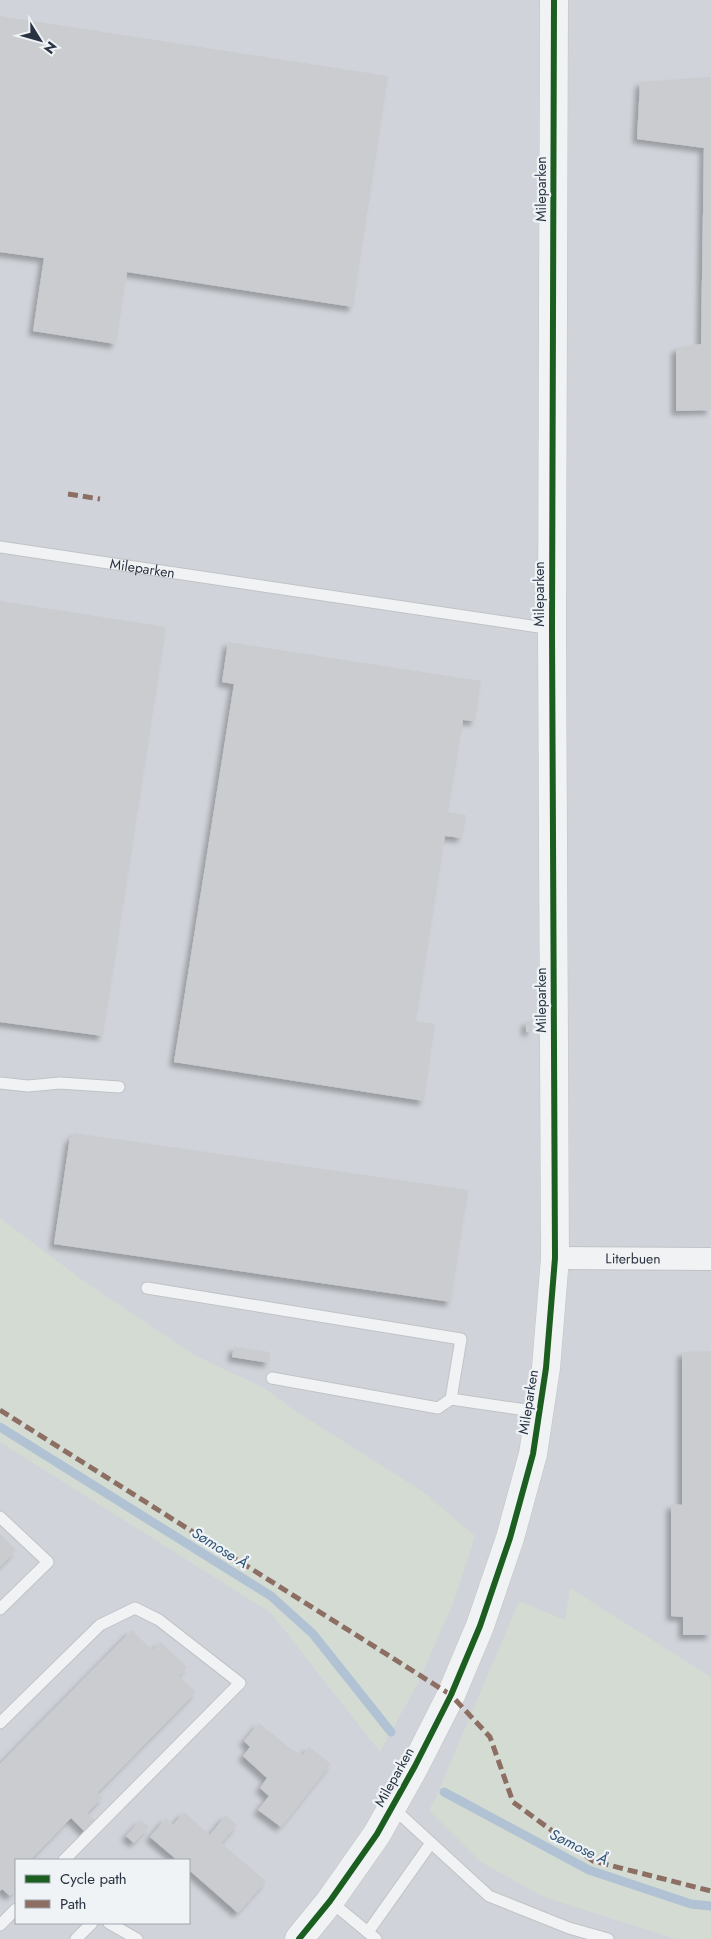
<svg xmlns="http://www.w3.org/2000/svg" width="711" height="1939" viewBox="0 0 711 1939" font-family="Jost,sans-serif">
	<defs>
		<filter id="shadow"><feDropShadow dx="-4.5" dy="4.5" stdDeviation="2.5" flood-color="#0004"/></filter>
	</defs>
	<rect width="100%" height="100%" fill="#e2e4e7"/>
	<path fill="#d0d4da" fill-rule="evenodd" d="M 0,0 L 711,0 L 711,1939 L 0,1939 ZM 16,1860 L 189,1860 L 189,1923 L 16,1923 Z"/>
	<g fill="#d3dbd2">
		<polygon points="0,1218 85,1282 196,1356 264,1388 297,1412 422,1491 475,1536 454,1601 419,1681 380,1752 271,1613 0,1442"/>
		<polygon points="570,1588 711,1677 711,1939 676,1939 544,1897 481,1862 429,1810 436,1797 519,1601 565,1620"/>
	</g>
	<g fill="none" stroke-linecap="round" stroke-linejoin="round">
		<g stroke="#b0c2d3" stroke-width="9">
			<polyline points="0,1427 271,1596 313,1634 391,1732"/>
			<polyline points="444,1792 589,1870 691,1904 711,1906"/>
		</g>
	</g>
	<g fill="#cacccf" filter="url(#shadow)">
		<polygon points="0,16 388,76 353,307 127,272 116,344 33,331 44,258 0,252"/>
		<polygon points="711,77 711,410 676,411 676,348 701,344 704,148 637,139 640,82"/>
		<polygon points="0,601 166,627 103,1036 0,1022"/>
		<polygon points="228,642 481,681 475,721 463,720 448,812 466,815 462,838 445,836 416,1021 435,1024 424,1101 174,1062 234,684 222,682"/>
		<polygon points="526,1021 532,1021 532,1031 526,1032"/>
		<polygon points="74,1133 468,1190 451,1302 54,1244 70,1137 73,1138"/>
		<polygon points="234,1347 270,1352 269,1363 232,1357"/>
		<polygon points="711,1351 711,1635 683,1635 683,1617 671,1616 671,1504 682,1505 682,1352"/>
		<polygon points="0,1534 16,1550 0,1567"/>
		<polygon points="132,1630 152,1650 161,1642 187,1667 179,1676 196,1692 97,1793 103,1797 87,1813 97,1822 86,1833 71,1818 30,1860 16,1860 16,1890 10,1896 2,1889 0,1891 0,1764"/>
		<polygon points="259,1723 291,1749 303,1755 309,1747 331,1764 281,1827 258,1810 269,1796 260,1788 267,1778 243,1756 250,1747 244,1741"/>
		<polygon points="184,1812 210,1835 226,1815 237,1825 221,1843 266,1881 238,1913 189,1870 189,1860 177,1860 150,1837 166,1818 173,1825"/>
		<polygon points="141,1820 149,1827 134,1843 126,1836"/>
	</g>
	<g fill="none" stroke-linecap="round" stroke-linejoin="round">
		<g stroke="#c0c2c5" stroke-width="13">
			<g id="service">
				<path id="s1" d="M 0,547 L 552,629"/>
				<polyline points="0,1083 28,1086 60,1083 119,1087"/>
				<polyline points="147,1288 461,1339 451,1399 539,1412"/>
				<polyline points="272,1378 438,1408 451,1399"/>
				<polyline points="0,1517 48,1562 0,1609"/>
				<polyline points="0,1723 100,1625 135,1608 159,1620 240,1683 64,1860"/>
				<polyline points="392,1807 489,1896 569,1928 608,1939"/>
				<polyline points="330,1901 376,1939"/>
				<polyline points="109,1923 137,1939"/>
				<polyline points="0,1925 16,1909"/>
				<polyline points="368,1932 431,1843"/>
				<polyline points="76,1939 92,1923"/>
			</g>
		</g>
		<g stroke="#c0c2c5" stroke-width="24">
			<g id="minor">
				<path id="s2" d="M 555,1258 L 711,1259"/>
			</g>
		</g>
		<g stroke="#c0c2c5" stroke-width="29">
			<polyline id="tertiary" points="299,1939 330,1901 377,1834 415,1766 451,1695 480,1626 510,1538 533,1454 546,1368 555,1258 552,629 554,0"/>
		</g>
		<use href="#service" stroke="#f1f2f3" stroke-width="11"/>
		<use href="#minor" stroke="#f1f2f3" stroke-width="22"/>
		<use href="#tertiary" stroke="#f1f2f3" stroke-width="28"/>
		<g stroke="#8d6e63" stroke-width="5" stroke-dasharray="10 5" stroke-linecap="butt">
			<polyline points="68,494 100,499"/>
			<polyline points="0,1410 451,1695 490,1737 513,1802 593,1861 711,1891"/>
		</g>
		<g stroke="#eff3f6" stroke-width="9">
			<polyline id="cycleway" points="299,1939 330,1901 377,1834 415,1766 451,1695 480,1626 510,1538 533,1454 546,1368 555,1258 552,629 554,0"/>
		</g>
		<use href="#cycleway" stroke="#1b5e20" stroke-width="6"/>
	</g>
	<g text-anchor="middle" stroke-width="4.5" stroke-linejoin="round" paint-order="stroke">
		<g font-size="14" fill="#283241" stroke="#eff3f6">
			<text transform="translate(541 189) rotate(-90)" y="5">Mileparken</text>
			<text dy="5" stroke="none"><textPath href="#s1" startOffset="144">Mileparken</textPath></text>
			<text transform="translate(539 594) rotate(-90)" y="5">Mileparken</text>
			<text transform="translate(541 1000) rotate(-90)" y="5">Mileparken</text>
			<text dy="5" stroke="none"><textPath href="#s2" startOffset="78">Literbuen</textPath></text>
			<text transform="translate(528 1402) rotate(-81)" y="5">Mileparken</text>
			<text transform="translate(394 1777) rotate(-61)" y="5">Mileparken</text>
		</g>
		<g font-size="15" font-style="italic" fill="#315475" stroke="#eff3f6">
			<text transform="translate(220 1548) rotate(32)" y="5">Sømose Å</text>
			<text transform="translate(579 1847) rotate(26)" y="5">Sømose Å</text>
		</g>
	</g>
	<rect x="15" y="1859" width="175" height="65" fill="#eff3f6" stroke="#9fa6ae"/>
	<rect x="25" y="1875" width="25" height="8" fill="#1b5e20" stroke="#9fa6ae"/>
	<text x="60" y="1884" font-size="15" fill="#283241">Cycle path</text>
	<rect x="25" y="1900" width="25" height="8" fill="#8d6e63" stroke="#9fa6ae"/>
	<text x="60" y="1909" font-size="15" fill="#283241">Path</text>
	<g transform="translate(40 40) rotate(127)" stroke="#eff3f6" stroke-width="4" paint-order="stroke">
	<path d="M0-4L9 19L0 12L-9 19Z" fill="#283241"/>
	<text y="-8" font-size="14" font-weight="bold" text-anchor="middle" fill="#283241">N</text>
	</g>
</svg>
